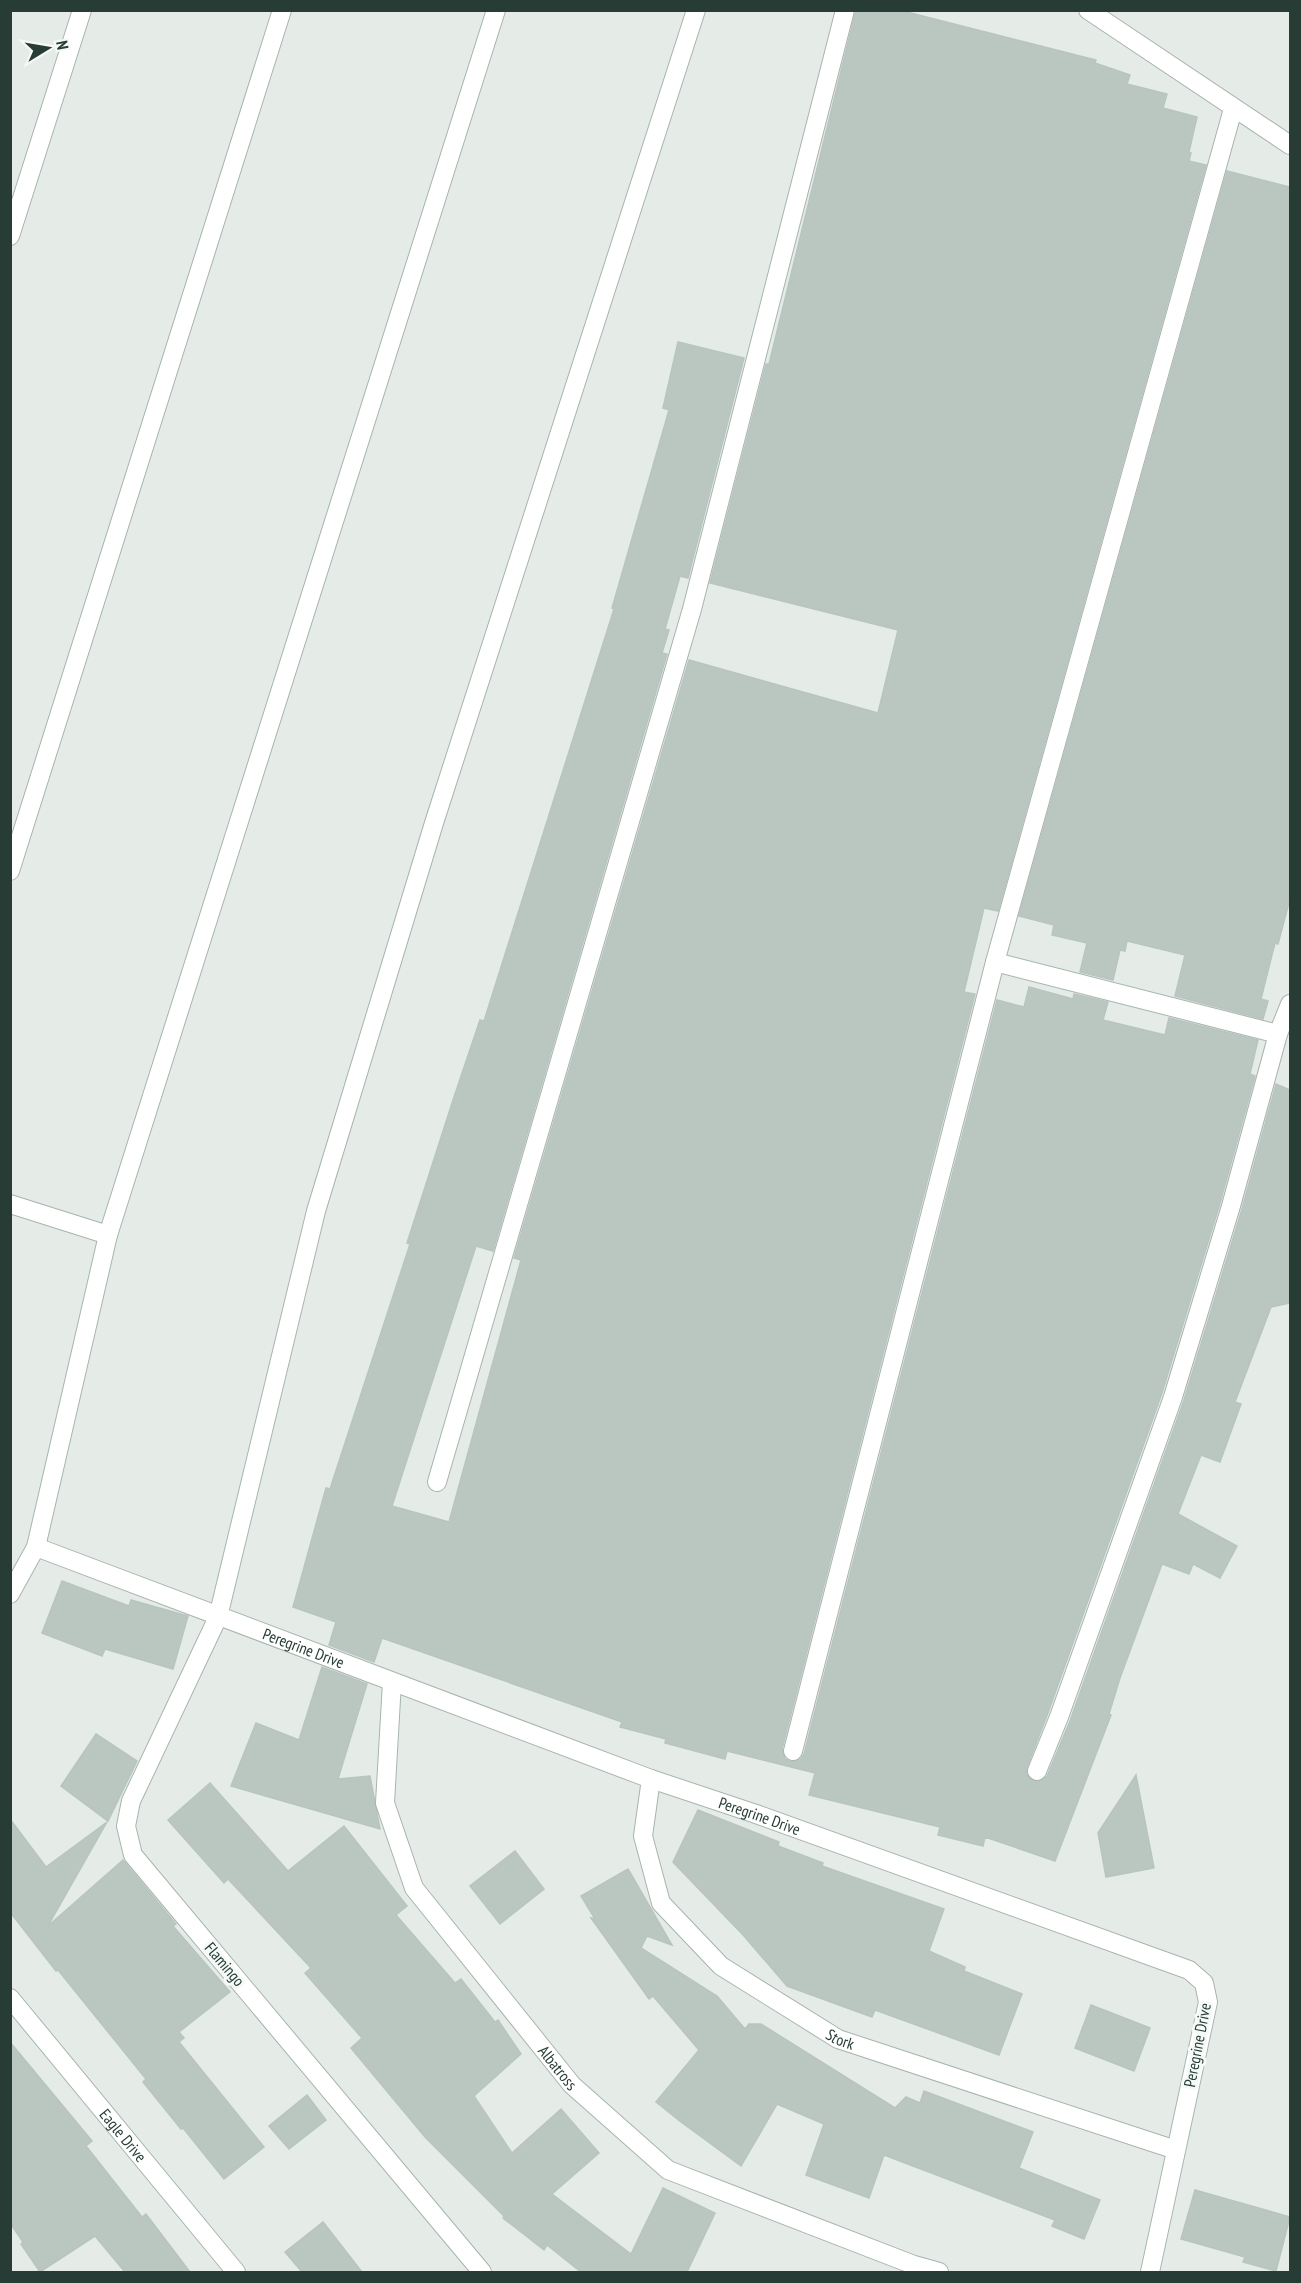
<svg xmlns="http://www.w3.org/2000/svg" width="1301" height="2283" viewBox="0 0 1301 2283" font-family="'PT Sans Narrow',sans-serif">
	<rect width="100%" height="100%" fill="#e5ece8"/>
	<g fill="#bac7c1" stroke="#b8c5bf" stroke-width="1.5">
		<polygon points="856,10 899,10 1096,60 1095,63 1130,75 1127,84 1167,94 1163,108 1197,117 1189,152 1191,153 1189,161 1206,165 998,911 984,908 964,992 975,994 782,1749 785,1759 791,1762 801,1759 804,1754 997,1000 1024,1007 1029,987 1073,999 1074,994 1108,1002 1103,1020 1165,1035 1169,1018 1258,1040 1250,1074 1255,1076 1220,1203 1162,1393 1048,1713 1027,1767 1026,1773 1029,1778 1038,1782 1047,1776 1070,1721 1184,1400 1242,1209 1276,1084 1290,1090 1290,1303 1271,1307 1235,1402 1241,1404 1220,1462 1201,1455 1178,1514 1237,1546 1220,1578 1193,1564 1189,1574 1162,1564 1120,1678 1109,1714 1111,1715 1055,1861 985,1837 983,1846 938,1835 940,1827 809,1795 815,1773 727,1751 725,1759 665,1743 666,1739 620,1727 622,1722 382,1638 374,1662 329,1645 336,1622 293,1607 326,1488 330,1489 410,1244 407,1243 454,1097 480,1020 484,1021 614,609 612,608 669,410 663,408 678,342 744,358 688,578 680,576 665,629 669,630 662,653 667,654 493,1251 476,1246 392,1506 449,1522 521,1260 514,1258 689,660 878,713 898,630 710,583 766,364 769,364"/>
		<polygon points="1227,171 1290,187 1290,899 1278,944 1275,943 1261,999 1268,1001 1263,1019 1175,996 1185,955 1127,941 1125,951 1120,950 1113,980 1080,972 1087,943 1052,935 1054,925 1019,916"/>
		<polygon points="62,1581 129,1606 131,1600 188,1616 173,1669 105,1649 102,1656 42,1633"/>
		<polygon points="322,1667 367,1684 338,1779 370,1776 380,1829 231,1786 256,1723 299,1740"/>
		<polygon points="96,1734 137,1761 108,1821 61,1786"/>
		<polygon points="1136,1775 1154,1868 1106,1877 1098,1833"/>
		<polygon points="210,1783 288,1871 344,1826 407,1906 396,1915 455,1983 461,1979 495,2022 498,2020 521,2054 474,2096 512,2153 561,2109 599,2153 552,2194 631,2254 663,2188 715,2213 687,2272 581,2272 547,2245 544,2250 503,2218 504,2216 425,2137 351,2048 362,2038 305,1973 311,1968 228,1879 224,1883 168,1820"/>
		<polygon points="698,1810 779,1842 778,1846 823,1863 822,1866 944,1909 929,1951 965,1967 964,1971 1022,1994 999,2055 875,2010 872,2017 787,1986 744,1936 673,1862"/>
		<polygon points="10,1819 46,1867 107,1822 48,1926 123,1860 176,1924 173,1926 230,1992 179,2032 184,2038 179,2042 264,2147 224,2179 183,2128 181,2129 143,2082 146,2079 58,1970 56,1971 10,1912"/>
		<polygon points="515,1851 544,1889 500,1924 470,1886"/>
		<polygon points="628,1869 672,1945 647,1936 641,1948 717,1996 745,2029 749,2024 761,2024 895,2108 906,2097 920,2103 924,2091 1033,2132 1019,2168 1100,2200 1084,2239 1052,2226 1055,2220 884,2155 869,2198 806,2175 824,2124 777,2104 741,2166 681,2122 656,2102 699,2050 653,1996 649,1999 591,1918 595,1919 581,1896"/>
		<polygon points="1091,2005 1150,2028 1134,2071 1075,2048"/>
		<polygon points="10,2042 92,2141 86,2146 142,2217 146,2214 190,2272 125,2272 95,2236 40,2272 21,2244 23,2242 10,2223"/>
		<polygon points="307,2095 326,2120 289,2149 269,2126"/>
		<polygon points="1195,2190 1290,2217 1276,2271 1243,2262 1245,2257 1181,2239"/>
		<polygon points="323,2222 362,2272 302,2272 285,2252"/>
	</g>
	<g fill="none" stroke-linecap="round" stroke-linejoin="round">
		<g stroke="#a8b4ae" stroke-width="20">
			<polyline id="lane" points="437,1482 692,609 845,10"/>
		</g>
		<g stroke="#a8b4ae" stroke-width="20">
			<g id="street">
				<polyline points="1088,10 1290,145"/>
				<polyline points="10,236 82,10"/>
				<polyline points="10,871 282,10"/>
				<polyline points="995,962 1278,1034"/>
				<polyline points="10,1204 108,1235"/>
				<path id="s1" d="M 36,1547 L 651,1779 L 756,1814 L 1189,1970 L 1204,1983 L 1208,2002 L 1150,2272"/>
				<polyline points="10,1594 36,1547 108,1235 496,10"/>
				<path id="s2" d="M 392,1682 L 385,1803 L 414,1888 L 572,2085 L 668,2170 L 914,2265 L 939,2272"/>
				<polyline points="793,1751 995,962 1233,109"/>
				<polyline points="1037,1771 1059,1717 1173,1397 1231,1206 1278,1034 1290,1004"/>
				<path id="s3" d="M 651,1779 L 643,1836 L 661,1903 L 721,1966 L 838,2039 L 1176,2150"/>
				<path id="s4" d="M 10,1998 L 236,2272"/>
				<polyline points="482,2272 133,1855 126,1826 131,1801 218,1617 316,1211 434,823 696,10"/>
			</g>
		</g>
		<use href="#lane" stroke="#fff" stroke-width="18"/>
		<use href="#street" stroke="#fff" stroke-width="18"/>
	</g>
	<g text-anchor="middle" stroke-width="6" stroke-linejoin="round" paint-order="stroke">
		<g font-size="16" fill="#263c34" stroke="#f5f9f7">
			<text dy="6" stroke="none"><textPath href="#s1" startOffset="286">Peregrine Drive</textPath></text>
			<text dy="6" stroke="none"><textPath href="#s1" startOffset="772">Peregrine Drive</textPath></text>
			<text transform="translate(225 1964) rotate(50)" y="6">Flamingo</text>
			<text dy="6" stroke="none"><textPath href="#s3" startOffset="354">Stork</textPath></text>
			<text transform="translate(1197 2045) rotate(-79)" y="6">Peregrine Drive</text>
			<text dy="6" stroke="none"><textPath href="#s2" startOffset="441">Albatross</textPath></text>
			<text dy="6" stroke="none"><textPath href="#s4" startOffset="178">Eagle Drive</textPath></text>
		</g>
	</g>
	<rect width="1301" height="2283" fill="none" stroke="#263c34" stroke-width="24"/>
	<g transform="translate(48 48) rotate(79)" stroke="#f5f9f7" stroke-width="4.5" paint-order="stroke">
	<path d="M0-4.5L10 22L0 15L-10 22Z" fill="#263c34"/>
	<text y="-9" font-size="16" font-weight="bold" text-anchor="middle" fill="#263c34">N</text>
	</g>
</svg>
